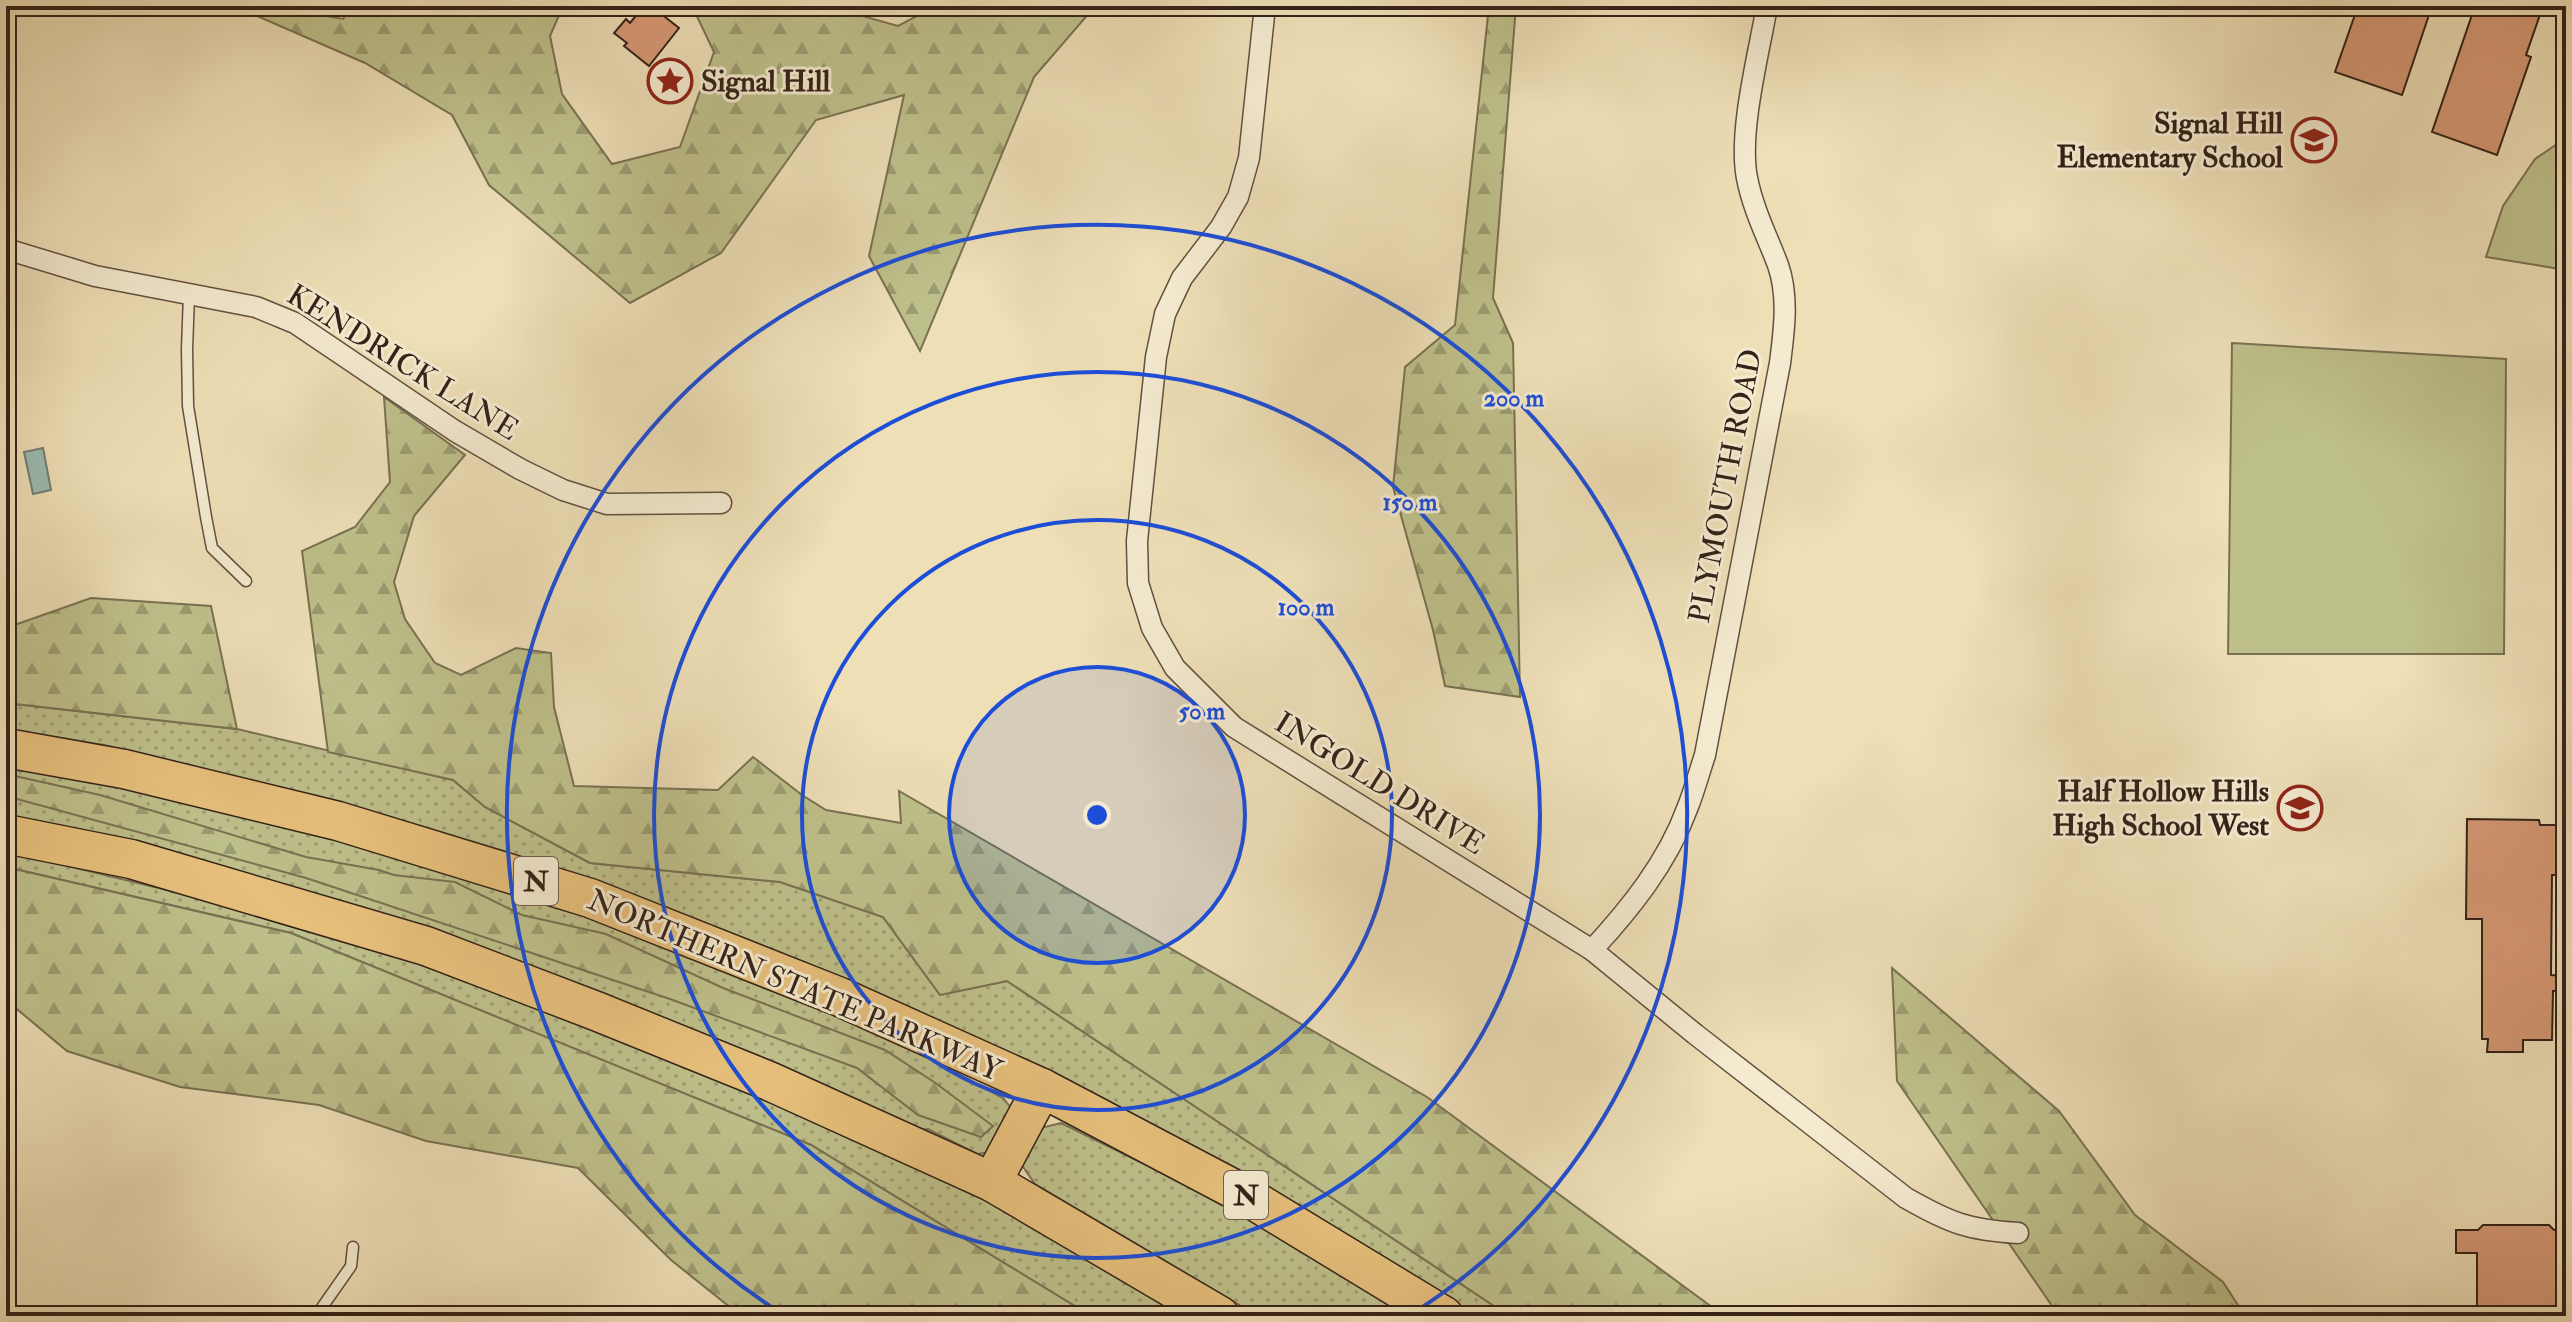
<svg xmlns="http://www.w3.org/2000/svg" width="2572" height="1322" viewBox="0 0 2572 1322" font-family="'IM FELL Double Pica',serif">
	<defs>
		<pattern id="grass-dots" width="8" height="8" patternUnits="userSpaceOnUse" patternTransform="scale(2)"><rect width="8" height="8" fill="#bec08b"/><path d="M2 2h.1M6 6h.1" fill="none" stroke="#9b9c71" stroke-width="1.8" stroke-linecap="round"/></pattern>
		<pattern id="forest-firs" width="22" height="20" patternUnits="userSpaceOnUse" patternTransform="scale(2)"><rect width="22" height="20" fill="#bec08b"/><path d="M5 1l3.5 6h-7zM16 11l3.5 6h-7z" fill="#9b9c71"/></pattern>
	</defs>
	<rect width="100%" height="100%" fill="#eedfb7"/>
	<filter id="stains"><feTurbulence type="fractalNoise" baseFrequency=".0025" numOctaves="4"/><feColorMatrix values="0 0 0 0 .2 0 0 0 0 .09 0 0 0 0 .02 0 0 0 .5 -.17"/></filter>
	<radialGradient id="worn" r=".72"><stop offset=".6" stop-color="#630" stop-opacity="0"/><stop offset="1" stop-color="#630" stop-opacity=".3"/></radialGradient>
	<g fill="url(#grass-dots)" stroke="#797152" stroke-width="2">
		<polygon points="6,703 237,729 453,780 485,807 590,863 780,882 883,917 940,995 1007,981 1509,1316 1470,1316 1316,1221 355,807 104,745 6,729"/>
		<polygon points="6,761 248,811 502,885 685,948 898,1041 1003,1098 1011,1108 991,1152 977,1154 928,1129 909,1131 6,818"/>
		<polygon points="6,851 298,922 581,1016 915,1159 1188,1316 1091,1316 811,1145 291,933 6,867"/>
		<polygon points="1061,1123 1142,1163 1173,1167 1430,1316 1258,1316 1035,1184 1021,1164 1036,1129"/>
	</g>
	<g fill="url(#forest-firs)" stroke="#797152" stroke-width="2">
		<polygon points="234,6 272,6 343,19 353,6 563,6 550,36 562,94 612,164 680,147 714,52 692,6 838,6 841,10 898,26 936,6 1091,6 1091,11 1034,77 920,351 869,256 904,95 816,120 721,253 630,303 489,185 452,115 365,63"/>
		<polygon points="1489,6 1516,6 1493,298 1513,343 1520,697 1445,686 1433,630 1393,487 1405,367 1455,325"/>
		<polygon points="384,397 465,455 414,516 394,582 405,619 435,663 461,675 516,648 551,653 554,707 574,786 718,790 753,757 802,795 826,810 901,823 899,791 1427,1097 1724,1316 1509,1316 1007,981 940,995 883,917 780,882 590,863 485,807 453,780 328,752 302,551 355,527 390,482"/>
		<polygon points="91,598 211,606 237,729 6,703 6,628"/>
		<polygon points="6,774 100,795 306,857 379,870 394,875 455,882 522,915 606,934 723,988 885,1050 934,1082 993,1126 981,1137 918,1115 857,1068 670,999 306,878 6,796"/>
		<polygon points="6,867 291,933 811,1145 1091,1316 741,1316 671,1260 578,1168 426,1141 319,1105 180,1087 67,1051 6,1000"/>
		<polygon points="1892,968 2059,1111 2135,1215 2223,1282 2245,1316 2059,1316 1897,1081"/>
	</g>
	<g fill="#bec08b" stroke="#797152" stroke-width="2">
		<polygon points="2566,138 2566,270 2486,257 2503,206 2535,159"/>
		<polygon points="2232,343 2506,359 2504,654 2228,654"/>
	</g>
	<polygon fill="#9abcb3" stroke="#717e75" stroke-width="2" points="43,448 51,490 33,494 24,452"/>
	<g fill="#d69975" stroke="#342218" stroke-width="2">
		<polygon points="644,6 651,6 679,28 649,66 624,46 627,43 614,33 626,19 630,23"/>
		<polygon points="2358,6 2432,6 2402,95 2335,72"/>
		<polygon points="2475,6 2543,6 2526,55 2531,57 2497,155 2432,132"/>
		<polygon points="2467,819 2539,820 2540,825 2566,825 2566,875 2552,875 2551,975 2566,976 2566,991 2553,991 2552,1040 2523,1040 2523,1052 2487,1052 2488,1039 2482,1039 2482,919 2466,919"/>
		<polygon points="2483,1225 2549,1225 2554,1230 2566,1230 2566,1316 2477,1316 2477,1253 2456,1253 2456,1230 2478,1230"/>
	</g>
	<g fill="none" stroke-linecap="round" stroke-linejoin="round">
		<g stroke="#625140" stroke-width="13">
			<g id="service">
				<polyline points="189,295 187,349 188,406 206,517 212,548 246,581"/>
				<polyline points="2566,703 2562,706 2562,739 2566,744"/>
				<polyline points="316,1316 351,1266 353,1247"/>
			</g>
		</g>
		<g stroke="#625140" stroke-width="23">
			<g id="minor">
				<path d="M 1265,6 L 1249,158 L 1238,197 L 1221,227 L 1182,278 L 1165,314 L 1156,357 L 1137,541 L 1138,583 L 1152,628 L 1175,668 L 1234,727 L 1592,950 L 1695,1034 L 1906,1198 C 1950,1223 1968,1230 2018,1233"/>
				<polyline points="6,249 95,276 256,307 295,323 455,431 520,469 563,490 607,504 721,503"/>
				<path d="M 1592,950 C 1630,909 1667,863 1687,809 C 1694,792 1699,773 1705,755 L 1780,363 C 1784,331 1789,297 1778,265 C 1767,236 1753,209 1747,178 C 1738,132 1759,53 1767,6"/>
			</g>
		</g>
		<g stroke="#342218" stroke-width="41">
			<g id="motorway">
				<polyline points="6,748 124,769 338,821 590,898 840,997 1042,1088 1245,1195 1444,1316"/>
				<polyline points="6,834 131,859 426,946 596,1011 769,1081 992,1182 1220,1316"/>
				<polyline points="992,1182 1042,1088"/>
			</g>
		</g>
		<use href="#service" stroke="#f4ead0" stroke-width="10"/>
		<use href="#minor" stroke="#f4ead0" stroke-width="20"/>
		<use href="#motorway" stroke="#e7c07c" stroke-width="38"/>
	</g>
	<circle cx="1097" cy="815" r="148" fill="#1d4ed8" fill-opacity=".12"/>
	<g fill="none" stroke="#1d4ed8" stroke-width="4">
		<circle cx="1097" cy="815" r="148"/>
		<circle cx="1097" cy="815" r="295"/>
		<circle cx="1097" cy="815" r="443"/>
		<path d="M784 1315A590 590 0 1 1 1410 1315"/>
	</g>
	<defs>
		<g id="sight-ring" transform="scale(2.3)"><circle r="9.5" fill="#f4ead0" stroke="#8f2418" stroke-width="1.5"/><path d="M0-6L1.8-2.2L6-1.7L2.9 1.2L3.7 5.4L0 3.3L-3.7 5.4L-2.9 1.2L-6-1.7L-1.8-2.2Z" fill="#8f2418"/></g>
		<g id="school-ring" transform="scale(2.3)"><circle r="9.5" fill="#f4ead0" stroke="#8f2418" stroke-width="1.5"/><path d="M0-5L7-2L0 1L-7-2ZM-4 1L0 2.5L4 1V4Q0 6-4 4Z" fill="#8f2418"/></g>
	</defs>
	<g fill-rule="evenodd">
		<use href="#sight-ring" x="670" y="81"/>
		<use href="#school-ring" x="2314" y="140"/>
		<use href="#school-ring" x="2300" y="808"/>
	</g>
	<g text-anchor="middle" stroke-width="6" stroke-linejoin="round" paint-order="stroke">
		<g fill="#f4ead0" stroke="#6e5e4f" stroke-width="2">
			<rect x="514" y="857" width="44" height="48" rx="6"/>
			<rect x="1224" y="1171" width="44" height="48" rx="6"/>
		</g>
		<g font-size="28" font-weight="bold" fill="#342218">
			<text x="536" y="891">N</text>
			<text x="1246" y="1205">N</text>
		</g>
		<g font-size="30" font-weight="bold" fill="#342218" stroke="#f4ead0" text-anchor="end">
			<text x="701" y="91" text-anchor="start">Signal Hill</text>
			<text x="2283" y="133">Signal Hill<tspan x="2283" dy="34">Elementary School</tspan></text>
			<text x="2269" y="801">Half Hollow Hills<tspan x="2269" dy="34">High School West</tspan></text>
		</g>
		<g font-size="30" fill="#342218" stroke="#f4ead0">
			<text transform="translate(403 362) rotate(32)" y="10">KENDRICK LANE</text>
			<text transform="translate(1725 486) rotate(-79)" y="10">PLYMOUTH ROAD</text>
			<text transform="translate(1380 783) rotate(32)" y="10">INGOLD DRIVE</text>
			<text transform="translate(795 985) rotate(23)" y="10">NORTHERN STATE PARKWAY</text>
		</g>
	</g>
	<circle cx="1097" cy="815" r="12" fill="#1d4ed8" stroke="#f4ead0" stroke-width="4"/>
	<g font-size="24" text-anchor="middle" font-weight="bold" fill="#1d4ed8" stroke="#f4ead0" stroke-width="6" stroke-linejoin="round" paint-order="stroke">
		<text x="1514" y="406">200 m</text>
		<text x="1410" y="510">150 m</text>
		<text x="1306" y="615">100 m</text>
		<text x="1202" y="719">50 m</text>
	</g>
	<rect width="2572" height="1322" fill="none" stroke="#eedfb7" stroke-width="32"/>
	<rect x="8" y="8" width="2556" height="1306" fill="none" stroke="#342218" stroke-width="4"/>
	<rect x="16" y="16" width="2540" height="1290" fill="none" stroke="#342218" stroke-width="2"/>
	<rect width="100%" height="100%" filter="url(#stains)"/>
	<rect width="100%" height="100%" fill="url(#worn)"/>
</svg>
